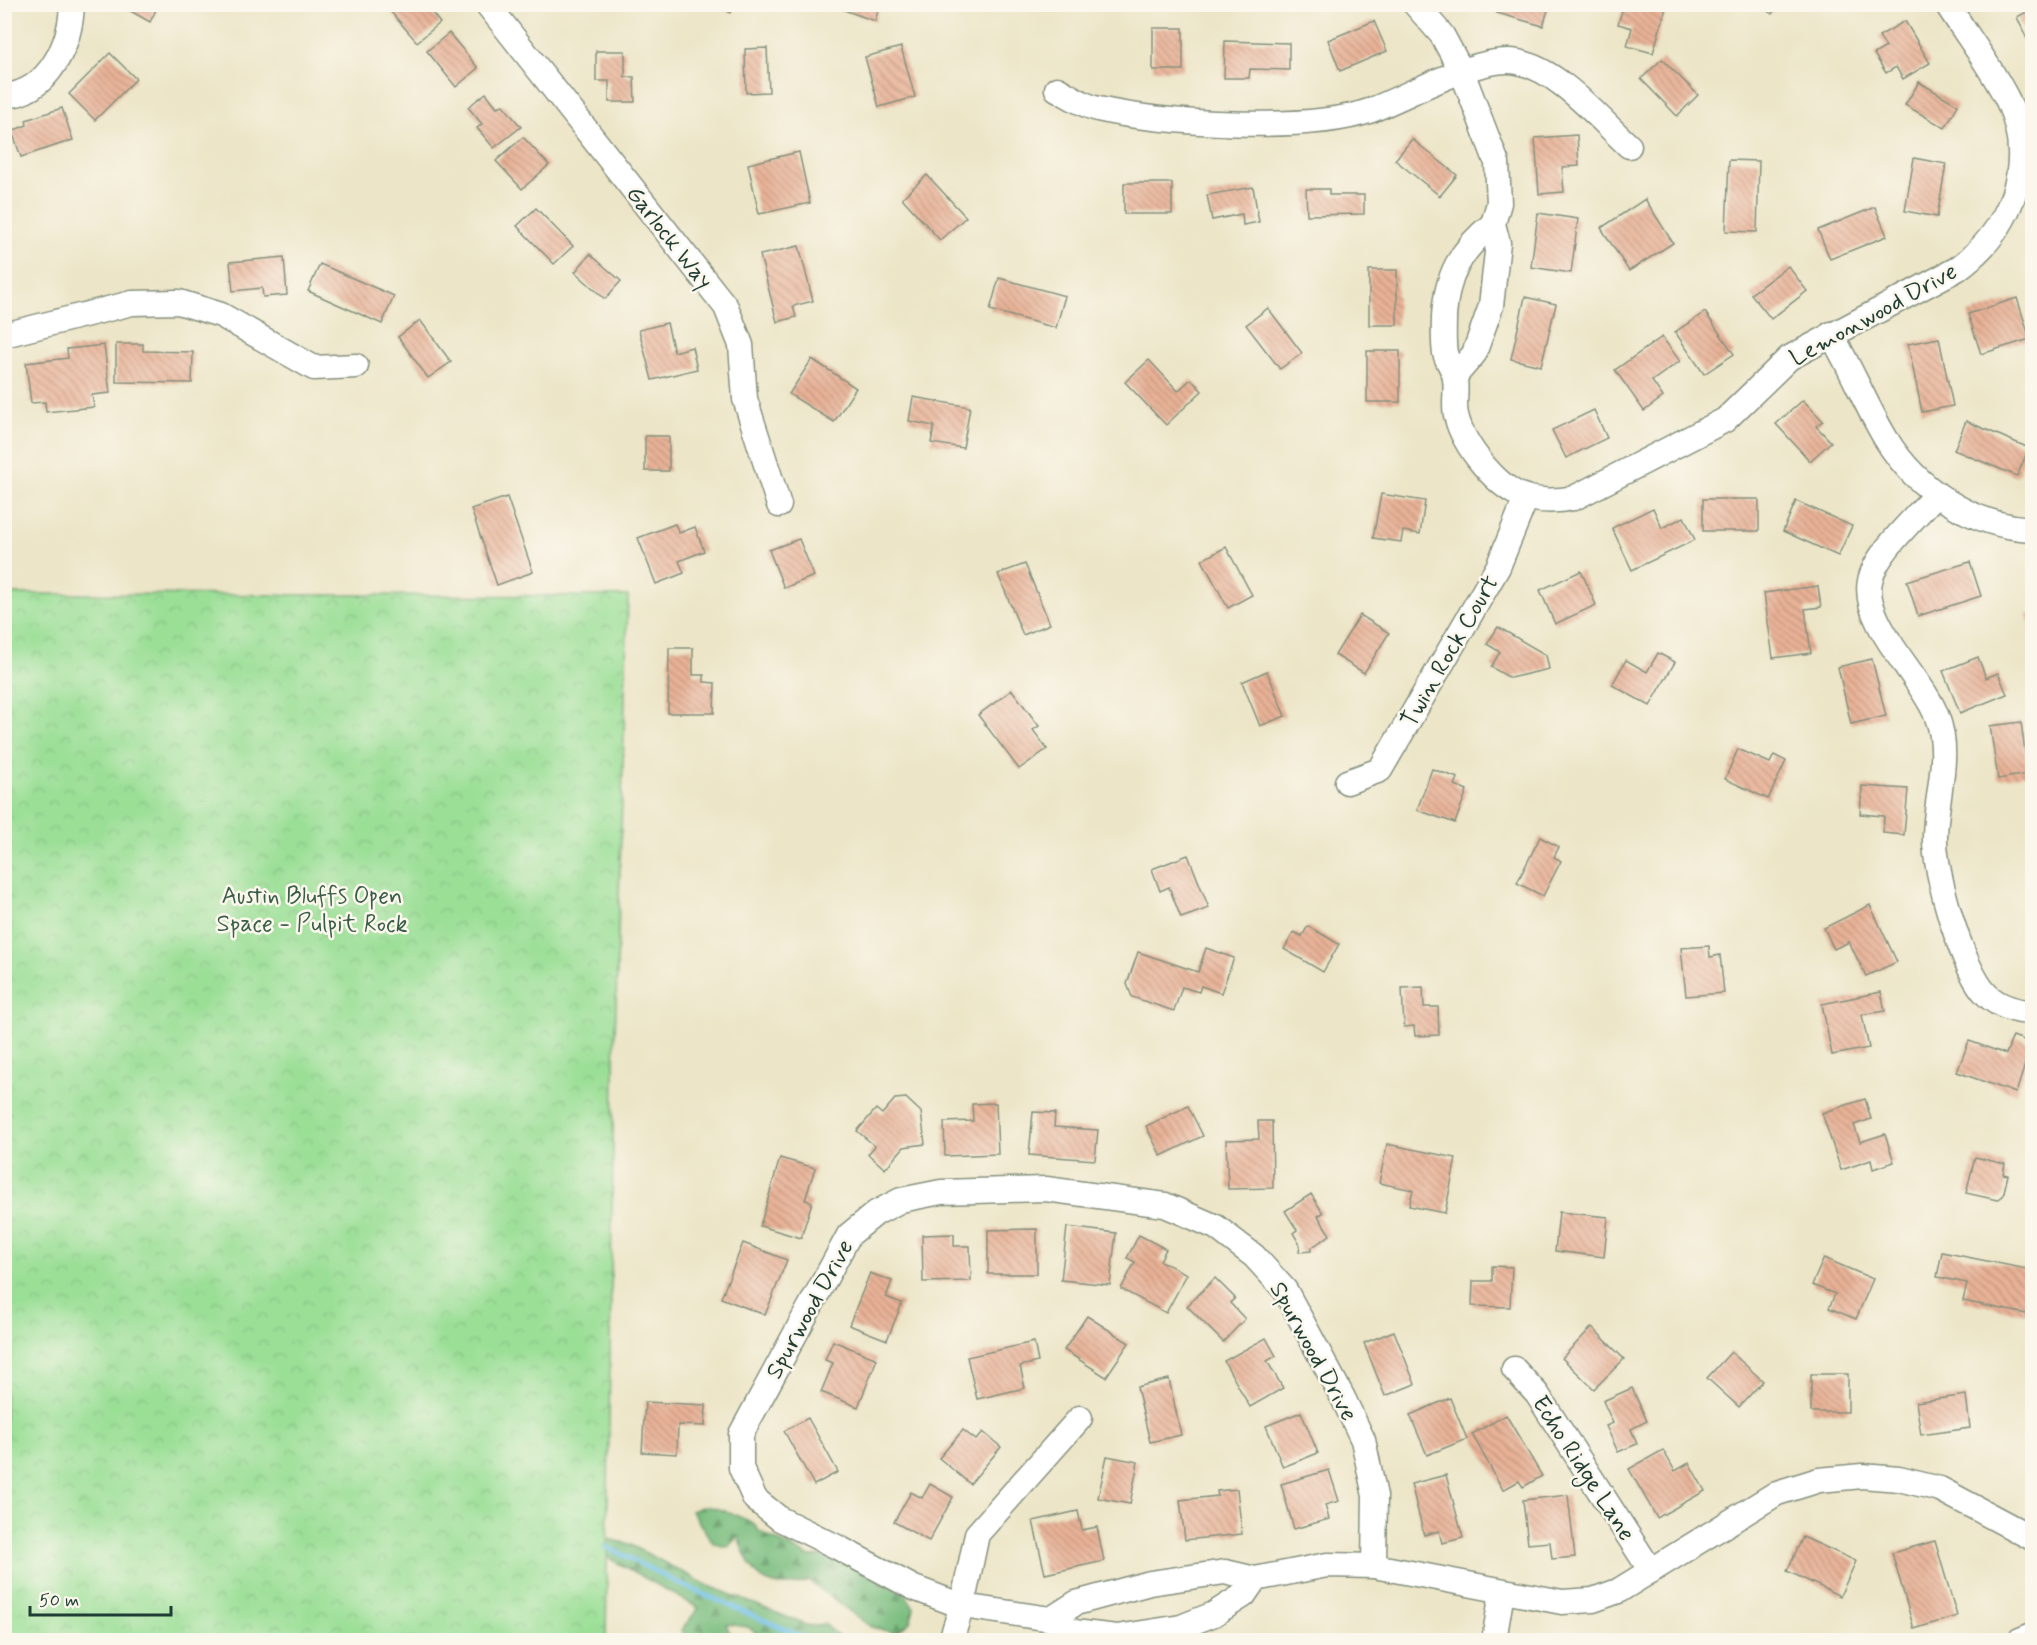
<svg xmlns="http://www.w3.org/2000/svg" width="2037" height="1645" viewBox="0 0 2037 1645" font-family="Mynerve,sans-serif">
	<defs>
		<pattern id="forest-firs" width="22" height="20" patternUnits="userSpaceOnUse" patternTransform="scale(1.5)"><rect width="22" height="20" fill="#7cbe80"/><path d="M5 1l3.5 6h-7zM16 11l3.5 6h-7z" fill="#659c6a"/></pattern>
		<pattern id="park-crowns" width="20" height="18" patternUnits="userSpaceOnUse" patternTransform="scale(1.5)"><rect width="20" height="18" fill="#9bdf97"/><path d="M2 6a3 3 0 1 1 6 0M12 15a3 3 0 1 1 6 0" fill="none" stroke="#85c083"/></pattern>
		<pattern id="building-back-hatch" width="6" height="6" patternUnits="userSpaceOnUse" patternTransform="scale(1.5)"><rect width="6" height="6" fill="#e9b297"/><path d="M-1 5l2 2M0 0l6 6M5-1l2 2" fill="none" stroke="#bc927c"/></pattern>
	</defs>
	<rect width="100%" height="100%" fill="#fbf7ec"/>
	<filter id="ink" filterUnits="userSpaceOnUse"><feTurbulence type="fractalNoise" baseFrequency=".0167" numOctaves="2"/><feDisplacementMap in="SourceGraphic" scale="12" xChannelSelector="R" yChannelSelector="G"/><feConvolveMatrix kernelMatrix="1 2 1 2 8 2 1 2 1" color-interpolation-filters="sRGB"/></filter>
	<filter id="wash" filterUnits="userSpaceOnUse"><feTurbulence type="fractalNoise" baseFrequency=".008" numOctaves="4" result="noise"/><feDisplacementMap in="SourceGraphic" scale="24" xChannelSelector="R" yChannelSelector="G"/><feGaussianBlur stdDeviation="1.35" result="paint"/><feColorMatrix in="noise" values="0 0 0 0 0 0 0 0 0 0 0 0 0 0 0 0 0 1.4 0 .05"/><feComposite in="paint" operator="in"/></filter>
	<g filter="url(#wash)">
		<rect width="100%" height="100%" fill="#ece5c7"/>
		<g fill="url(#forest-firs)" stroke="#4e7e5a" stroke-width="1.5">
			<path d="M 704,1506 L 723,1510 L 752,1522 L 760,1532 L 810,1557 L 829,1555 L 905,1593 L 914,1608 L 910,1622 L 896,1633 L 871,1627 L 809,1581 C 765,1594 751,1576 738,1536 L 728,1547 L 714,1544 L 691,1511 Z"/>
			<polygon points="608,1539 629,1544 707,1585 809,1626 824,1624 840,1637 864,1638 866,1640 765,1640 748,1627 726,1624 733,1640 708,1640 705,1636 688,1637 681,1630 699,1608 607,1557"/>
		</g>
		<polygon fill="url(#park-crowns)" stroke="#5d8e66" stroke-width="1.5" points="5,594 628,596 614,1069 606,1640 5,1640"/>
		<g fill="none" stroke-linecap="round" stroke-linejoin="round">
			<polyline stroke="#6bbfe7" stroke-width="5" points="607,1547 680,1584 810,1640"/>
		</g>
		<g id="blocks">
			<g fill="url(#building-back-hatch)">
				<polygon points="118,4 159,4 150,22"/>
				<polygon points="384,4 425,4 440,23 417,42"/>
				<polygon points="719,4 736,4 730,13"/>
				<polygon points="827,4 880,4 875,21"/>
				<polygon points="1500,4 1550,4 1543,26 1497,13"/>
				<polygon points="1624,4 1653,4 1666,8 1653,53 1627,46 1632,28 1618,24"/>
				<polygon points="1757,4 1779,4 1772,14"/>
				<polygon points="2032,9 2032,50 2017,17"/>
				<polygon points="1374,21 1387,51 1340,71 1328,40"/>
				<polygon points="1905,21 1930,63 1903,79 1896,67 1886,73 1874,54 1886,47 1879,36"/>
				<rect x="1153" y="28" width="30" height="42"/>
				<polygon points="449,33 478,68 456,87 427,51"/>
				<polygon points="1225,41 1289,43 1289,70 1250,69 1249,78 1224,78"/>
				<polygon points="901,47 915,97 879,107 865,57"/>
				<polygon points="767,48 769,92 746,93 745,49"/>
				<polygon points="596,51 625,51 625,77 634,77 635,102 609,102 609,81 596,81"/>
				<polygon points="110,53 136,79 95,120 69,94"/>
				<polygon points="1662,59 1698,95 1677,116 1641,79"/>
				<polygon points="1919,82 1958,105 1945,128 1905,105"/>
				<polygon points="486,93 497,107 503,105 521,127 494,148 477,128 482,124 468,107"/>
				<polygon points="62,108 73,140 21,157 12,131 27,125 26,120"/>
				<polygon points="1577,135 1579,166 1562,167 1564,192 1539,194 1535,138"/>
				<polygon points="523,137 549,165 522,189 496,161"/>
				<polygon points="1412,139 1457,175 1440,196 1395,160"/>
				<polygon points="799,152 810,203 759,214 748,164"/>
				<polygon points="1914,158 1946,164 1937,217 1905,211"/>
				<polygon points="1729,160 1759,161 1757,232 1726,231"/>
				<polygon points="927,175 966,217 940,240 902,198"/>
				<rect x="1124" y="183" width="48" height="31"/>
				<polygon points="1253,187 1259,222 1243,225 1242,214 1212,220 1207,195"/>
				<polygon points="1306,189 1329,189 1329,195 1364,195 1364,214 1307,215"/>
				<polygon points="1645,199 1673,243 1629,271 1601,228"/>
				<polygon points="1875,207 1887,236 1830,259 1818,230"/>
				<polygon points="536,208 573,246 554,264 517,226"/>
				<polygon points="1538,213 1578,219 1571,273 1531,267"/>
				<polygon points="799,246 813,301 793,306 796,317 777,322 760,255"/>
				<polygon points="590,254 621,281 605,299 575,272"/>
				<polygon points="284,257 287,295 263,297 262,288 233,291 230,262"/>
				<polygon points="320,264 394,296 382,324 308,291"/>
				<polygon points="1788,266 1807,291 1771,319 1751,294"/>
				<rect x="1369" y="270" width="28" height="55"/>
				<polygon points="999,278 1065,296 1056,328 990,310"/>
				<polygon points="1525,297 1556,304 1541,366 1511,359"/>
				<polygon points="2017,298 2030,339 1981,354 1968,314"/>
				<polygon points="1268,308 1302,353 1280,369 1246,325"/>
				<polygon points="1705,312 1734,354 1704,374 1675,332"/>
				<polygon points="420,320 451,362 428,378 398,337"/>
				<polygon points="667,323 674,352 692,347 697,369 652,380 639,330"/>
				<polygon points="1662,337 1680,361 1652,381 1663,397 1644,411 1615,370"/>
				<polygon points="1939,338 1953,406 1922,412 1908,344"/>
				<polygon points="116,344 143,344 143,351 193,352 192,383 116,382"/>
				<polygon points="104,345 110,393 92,395 94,407 46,412 45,402 31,403 26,363 68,358 67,349"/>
				<rect x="1367" y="351" width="33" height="51"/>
				<polygon points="812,359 856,388 834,422 789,394"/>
				<polygon points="1149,360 1178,391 1191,379 1202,391 1166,425 1125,382"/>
				<polygon points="913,397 970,407 963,448 931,443 934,426 909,421"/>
				<polygon points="1803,400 1823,421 1816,426 1831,442 1810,461 1776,424"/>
				<polygon points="1594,410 1607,438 1566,458 1552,430"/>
				<polygon points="1966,421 2029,448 2017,476 1954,450"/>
				<rect x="645" y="436" width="24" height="35"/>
				<polygon points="1381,494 1425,501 1420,534 1403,531 1401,542 1373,538"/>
				<polygon points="507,497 533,572 497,585 471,509"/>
				<rect x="1703" y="499" width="56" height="32"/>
				<polygon points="1796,501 1852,526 1838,556 1783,531"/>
				<polygon points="1653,508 1662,528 1684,517 1695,540 1632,570 1612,528"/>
				<polygon points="675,524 679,533 695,527 704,551 679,561 684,573 656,584 638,538"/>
				<polygon points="799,539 814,576 784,588 769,550"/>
				<polygon points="1226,547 1252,595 1228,608 1202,560"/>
				<polygon points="1970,562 1981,596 1918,616 1907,581"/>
				<polygon points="1025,564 1050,624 1023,635 998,574"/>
				<polygon points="1581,571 1596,605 1555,624 1540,590"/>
				<polygon points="1818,586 1821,607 1805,609 1811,653 1773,658 1764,593"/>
				<polygon points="2032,614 2032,630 2027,615"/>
				<polygon points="1360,615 1389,633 1364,673 1335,655"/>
				<polygon points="1498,627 1546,655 1549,669 1510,678 1491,667 1500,652 1487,644"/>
				<polygon points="669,648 693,648 693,675 704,675 704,682 715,683 714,713 668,713"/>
				<polygon points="1658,653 1675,662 1650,706 1612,685 1626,660 1647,672"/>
				<polygon points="1978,657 1986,678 1998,673 2007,694 1960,713 1943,671"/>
				<polygon points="1872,659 1886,716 1851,724 1838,667"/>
				<polygon points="1267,671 1285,716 1260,726 1242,682"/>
				<polygon points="1012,690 1039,726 1033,730 1047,749 1019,769 978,715"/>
				<polygon points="2021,722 2028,774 1998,779 1990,726"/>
				<polygon points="1738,749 1770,763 1774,755 1786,761 1768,799 1725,779"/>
				<polygon points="1432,769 1458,778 1455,785 1467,790 1455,823 1417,810"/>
				<polygon points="1862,786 1908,789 1904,835 1883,833 1884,816 1860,814"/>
				<polygon points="1540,837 1559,847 1554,857 1561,861 1543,896 1517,883"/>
				<polygon points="1188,855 1209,908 1181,918 1169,887 1160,891 1152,869"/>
				<polygon points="2032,898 2032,913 2027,900"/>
				<polygon points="1870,905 1897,962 1866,976 1849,942 1834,949 1824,928"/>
				<polygon points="1308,926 1339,944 1323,972 1284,949 1294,932 1302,936"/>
				<polygon points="1709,946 1710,957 1720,955 1724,993 1686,996 1681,948"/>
				<polygon points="1206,948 1234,958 1221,993 1201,986 1199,992 1182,987 1174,1011 1132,997 1127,984 1138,952 1198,972"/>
				<polygon points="1423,987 1424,1007 1438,1007 1439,1035 1415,1036 1414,1026 1404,1027 1402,988"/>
				<polygon points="1881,992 1885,1011 1862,1015 1869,1048 1832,1055 1822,1004"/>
				<polygon points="2013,1036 2032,1043 2016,1093 1957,1072 1969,1041 2006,1054"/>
				<polygon points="906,1098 921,1112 925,1144 904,1147 885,1169 868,1154 875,1146 857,1131 876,1109 882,1114 895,1099"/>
				<polygon points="1865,1099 1871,1119 1854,1125 1860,1142 1885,1134 1894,1162 1873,1169 1871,1160 1841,1170 1822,1113"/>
				<polygon points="996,1103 998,1154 945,1156 944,1122 973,1121 972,1104"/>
				<polygon points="1188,1106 1203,1136 1161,1156 1146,1126"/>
				<polygon points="1033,1112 1055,1113 1054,1127 1098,1130 1095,1160 1029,1155"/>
				<polygon points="1258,1121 1272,1121 1273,1188 1228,1189 1226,1140 1259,1139"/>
				<polygon points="1387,1144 1456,1158 1445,1213 1409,1206 1413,1190 1379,1183"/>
				<polygon points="1975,1157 2005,1164 2003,1174 2008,1175 2003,1196 1997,1200 1966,1193"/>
				<polygon points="780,1158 815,1168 805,1200 812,1202 801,1238 760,1226"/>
				<polygon points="1311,1194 1323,1213 1318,1216 1330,1235 1311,1248 1311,1251 1299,1252 1300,1245 1293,1233 1297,1230 1285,1211"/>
				<polygon points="1559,1212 1608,1217 1604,1257 1555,1251"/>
				<polygon points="1067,1227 1116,1233 1110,1285 1061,1280"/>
				<polygon points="1037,1229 1037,1274 988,1274 988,1230"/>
				<polygon points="954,1234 954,1246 970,1246 971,1281 923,1282 922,1235"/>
				<polygon points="1139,1235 1166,1249 1160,1261 1187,1274 1166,1313 1121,1289 1135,1262 1127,1258"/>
				<polygon points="743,1243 787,1260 765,1315 721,1298"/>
				<polygon points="1942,1252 2032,1270 2027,1314 1963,1301 1967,1283 1937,1277"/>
				<polygon points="1824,1258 1873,1279 1856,1319 1829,1308 1835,1294 1812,1285"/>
				<polygon points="1492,1266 1512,1267 1510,1307 1472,1306 1473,1281 1492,1281"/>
				<polygon points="870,1273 892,1281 886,1297 902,1303 887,1340 849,1325"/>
				<polygon points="1215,1278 1235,1298 1230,1303 1245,1319 1223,1342 1187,1306"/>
				<polygon points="1087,1316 1129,1343 1106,1377 1064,1350"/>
				<polygon points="1592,1327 1624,1359 1594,1389 1562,1358"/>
				<polygon points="1394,1331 1415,1384 1385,1396 1364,1343"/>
				<polygon points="1266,1338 1276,1356 1267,1361 1283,1388 1250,1407 1224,1361"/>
				<polygon points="833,1341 877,1359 858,1407 821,1392 833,1363 825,1360"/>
				<polygon points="1034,1342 1038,1362 1020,1366 1025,1388 977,1399 967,1357"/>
				<polygon points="1731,1352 1763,1381 1739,1407 1707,1378"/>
				<rect x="1811" y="1374" width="37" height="38"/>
				<polygon points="1169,1379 1181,1435 1150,1442 1137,1387"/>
				<polygon points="1632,1388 1647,1421 1631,1429 1637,1444 1618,1452 1606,1426 1613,1423 1603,1401"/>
				<polygon points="1966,1395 1970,1428 1921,1435 1916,1402"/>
				<polygon points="1450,1398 1467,1439 1427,1455 1410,1415"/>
				<polygon points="645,1402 706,1405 705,1426 678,1425 677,1454 642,1452"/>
				<polygon points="1301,1412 1318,1453 1283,1467 1266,1426"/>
				<polygon points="1506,1415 1542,1476 1523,1487 1519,1481 1503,1490 1472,1434"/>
				<polygon points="808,1418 838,1472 814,1485 784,1431"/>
				<polygon points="963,1430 976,1440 983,1432 1001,1447 970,1484 939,1458"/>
				<polygon points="1663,1450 1675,1471 1689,1463 1705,1491 1657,1518 1629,1469"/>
				<polygon points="1107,1456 1138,1462 1130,1504 1098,1498"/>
				<polygon points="1329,1470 1339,1501 1325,1505 1329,1519 1294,1529 1281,1484"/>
				<polygon points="1446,1475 1463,1538 1442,1543 1439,1531 1424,1535 1411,1484"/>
				<polygon points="930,1484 953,1497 929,1541 894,1522 911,1492 922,1498"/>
				<polygon points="1237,1489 1242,1534 1185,1540 1180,1500 1218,1496 1217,1491"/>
				<polygon points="1568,1495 1575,1557 1552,1559 1550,1542 1528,1544 1523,1500"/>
				<polygon points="1078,1511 1082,1530 1097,1527 1104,1561 1045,1574 1033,1521"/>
				<polygon points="1803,1537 1856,1561 1840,1596 1787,1571"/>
				<polygon points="1935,1541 1957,1616 1914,1629 1892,1553"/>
			</g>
		</g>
	</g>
	<g filter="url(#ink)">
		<use href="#blocks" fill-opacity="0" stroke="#86917e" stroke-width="1.5"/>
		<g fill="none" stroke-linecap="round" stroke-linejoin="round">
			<g stroke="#86917e" stroke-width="27">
				<g id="minor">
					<polyline points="487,4 726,307 741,345 745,399 779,505"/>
					<polyline points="1415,4 1442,35 1462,72 1497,163 1499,203 1493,224 1498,243 1491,306 1474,354 1455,376"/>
					<path d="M 1057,89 C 1070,96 1084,106 1098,109 C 1161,124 1308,132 1369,111 C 1407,97 1480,54 1518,62 C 1560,71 1598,118 1629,146"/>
					<path d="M 4,96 C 49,93 71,43 72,4"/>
					<path d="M 1493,224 C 1461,249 1446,276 1444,317 C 1444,328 1443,342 1445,353 C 1447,361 1452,367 1454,374 C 1458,387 1453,402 1456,415 C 1463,445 1498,491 1529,498 C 1545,502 1558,501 1574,498 L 1725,420 L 1789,358 L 1957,269 C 2011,230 2037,165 2008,101 C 1992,68 1967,36 1947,4"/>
					<path d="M 1831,334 C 1851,368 1866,406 1886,439 C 1917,490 1973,526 2032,529"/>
					<polyline points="4,335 132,303 179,302 221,315 314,368 356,366"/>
					<path d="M 1935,495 C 1917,517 1875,553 1870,581 C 1861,623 1923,678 1937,717 C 1952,756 1935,798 1935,838 C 1934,872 1963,972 1987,995 C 1998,1006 2017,1012 2032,1012"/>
					<polyline points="1347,782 1380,770 1498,567 1526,498"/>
					<polyline points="1514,1369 1537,1394 1651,1571"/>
					<polyline points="1255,1579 1244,1595 1214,1614 1181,1627 1117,1637 1074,1632 1051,1619 962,1606 914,1588 837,1547 780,1519 755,1499 741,1468 741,1434 849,1235 876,1213 901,1200 941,1192 1046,1189 1165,1205 1216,1227 1254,1256 1285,1290 1343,1398 1363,1440 1375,1496 1374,1566"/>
					<polyline points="1051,1619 1076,1603 1150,1583 1225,1572 1255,1579 1327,1565 1374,1566 1562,1602 1593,1600 1618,1591 1777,1493 1819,1480 1862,1476 1899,1479 1940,1489 2032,1538"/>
					<polyline points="951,1640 962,1606 977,1534 1080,1418"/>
					<polyline points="1494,1640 1502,1592"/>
					<polyline points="2020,1640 2032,1635"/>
				</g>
			</g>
			<use href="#minor" stroke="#fff" stroke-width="24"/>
		</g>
	</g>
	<g text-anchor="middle" stroke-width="5" stroke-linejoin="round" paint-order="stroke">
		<g font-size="24" fill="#1f3d34" stroke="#fbf7ec">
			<text transform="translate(670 237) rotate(52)" y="8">Garlock Way</text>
			<text transform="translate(1873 314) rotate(-29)" y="8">Lemonwood Drive</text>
			<text transform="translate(1449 651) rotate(-60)" y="8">Twin Rock Court</text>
			<text transform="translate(809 1309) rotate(-61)" y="8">Spurwood Drive</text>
			<text transform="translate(1314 1351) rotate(61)" y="8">Spurwood Drive</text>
			<text transform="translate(1584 1468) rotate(57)" y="8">Echo Ridge Lane</text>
		</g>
		<g font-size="24" fill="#385d48" stroke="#fbf7ec">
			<text x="312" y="903">Austin Bluffs Open<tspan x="312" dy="28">Space - Pulpit Rock</tspan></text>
		</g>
	</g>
	<rect width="2037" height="1645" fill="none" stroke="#fbf7ec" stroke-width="24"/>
	<path d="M30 1606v9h141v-9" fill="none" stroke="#1f3d34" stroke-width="3"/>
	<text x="39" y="1606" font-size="18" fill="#1f3d34" stroke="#fbf7ec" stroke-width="4.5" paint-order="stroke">50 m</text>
</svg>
